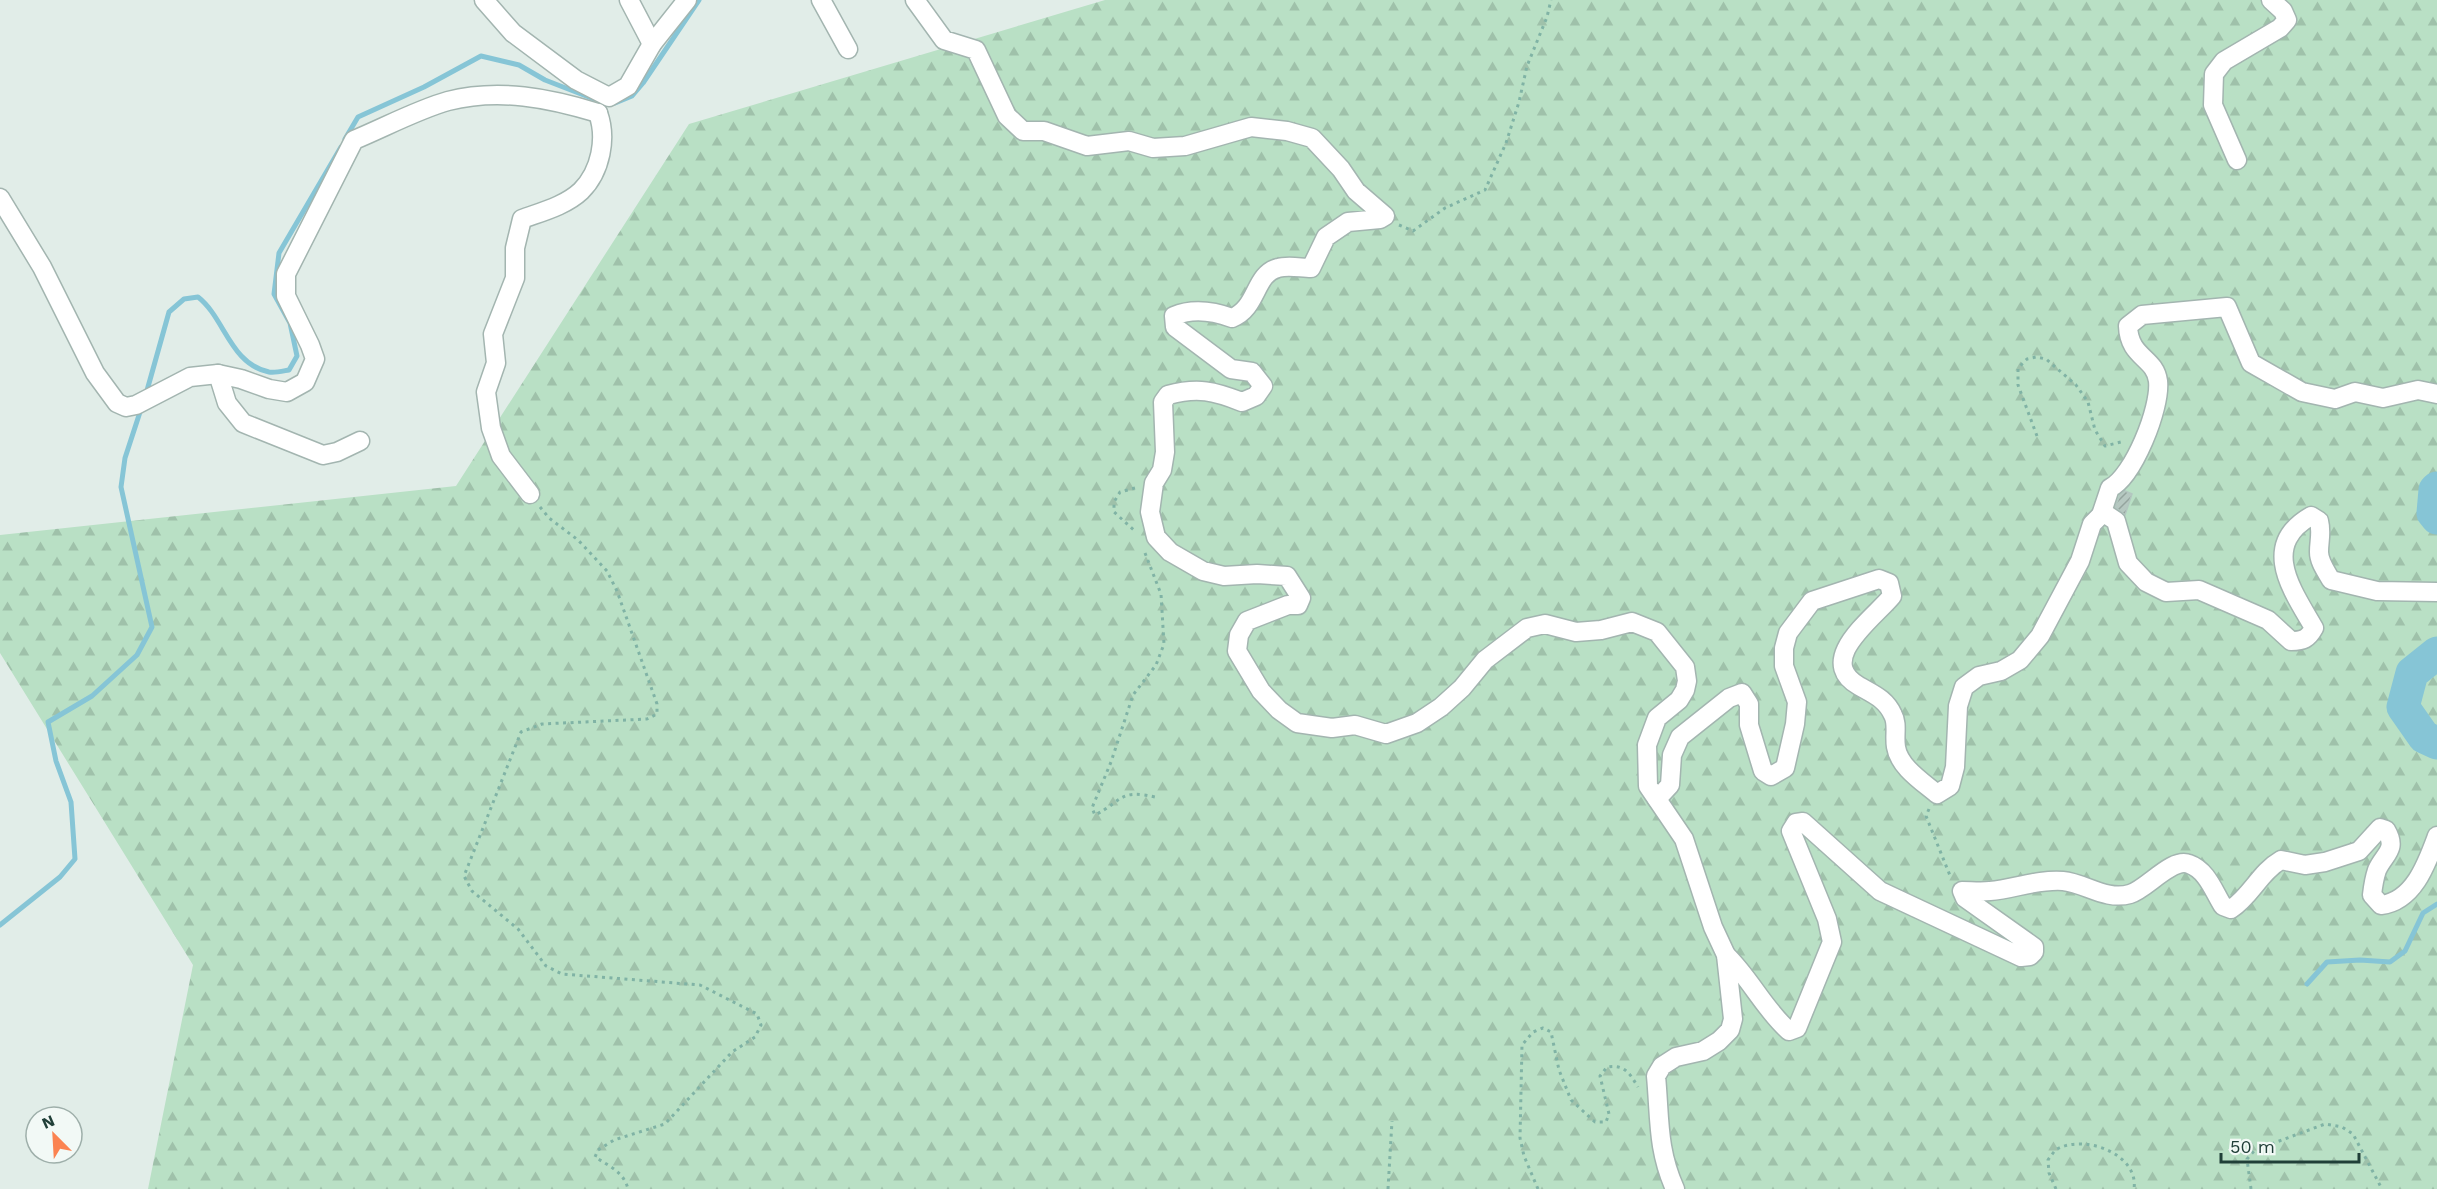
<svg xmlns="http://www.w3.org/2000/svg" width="2437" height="1189" viewBox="0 0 2437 1189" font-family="'Work Sans',sans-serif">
	<defs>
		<pattern id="forest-firs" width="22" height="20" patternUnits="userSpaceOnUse" patternTransform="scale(1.5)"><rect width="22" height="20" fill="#b9e0c5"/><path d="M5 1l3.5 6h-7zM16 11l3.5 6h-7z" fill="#9fc1aa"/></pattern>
		<pattern id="building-hatch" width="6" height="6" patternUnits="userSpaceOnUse" patternTransform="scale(1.5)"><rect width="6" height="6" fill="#b6c8c1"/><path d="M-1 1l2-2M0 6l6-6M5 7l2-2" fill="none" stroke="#94a49e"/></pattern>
	</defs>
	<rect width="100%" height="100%" fill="#e1ede8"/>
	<polygon fill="url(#forest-firs)" points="1105,0 2437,0 2437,1189 148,1189 193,965 0,653 0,535 456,486 689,124"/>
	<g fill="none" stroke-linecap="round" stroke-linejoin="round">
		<g stroke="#86c5d6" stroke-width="5">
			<polyline points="615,103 632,96 643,83 699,0"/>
			<polyline points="345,139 358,117 424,87 481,56 519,65 545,80 594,99"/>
			<path d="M 146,394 L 169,312 L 184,299 L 198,297 C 225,318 230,364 269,372 C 275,373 283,371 289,370 L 297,356 L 290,323 L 274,294 L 279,253 L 341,147"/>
			<polyline points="0,925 60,877 75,859 71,802 56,761 48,722 92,696 137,655 152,627 121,487 125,458 141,409"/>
			<polyline points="2307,984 2327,962 2360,960 2390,962 2405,951 2423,913 2437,904"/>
		</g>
		<g stroke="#86c5d6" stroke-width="33">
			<polyline points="2437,488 2435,490 2433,513 2437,518"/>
			<polyline points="2437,653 2412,673 2403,707 2424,737 2437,743"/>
		</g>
	</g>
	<polygon fill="url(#building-hatch)" stroke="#b3c7c0" stroke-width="1.5" points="2125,491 2132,494 2125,515 2115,507 2120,495"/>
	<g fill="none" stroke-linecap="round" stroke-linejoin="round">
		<g stroke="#a3b5b0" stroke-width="21">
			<g id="minor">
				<polyline points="484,0 513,33 576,80 609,97 628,86 652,44 687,0"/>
				<polyline points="629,0 652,44"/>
				<polyline points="821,0 848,49"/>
				<path d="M 915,0 L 944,40 L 976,50 L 1007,116 L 1023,131 L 1044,131 L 1087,146 L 1129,141 L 1153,148 L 1185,146 L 1251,127 L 1287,131 L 1312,138 L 1341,169 L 1356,191 L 1385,216 L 1380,219 L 1348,222 L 1326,237 L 1311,268 C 1301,268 1288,265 1278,268 C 1254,274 1258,308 1232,318 C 1213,311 1193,308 1174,316 L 1175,327 L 1231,369 L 1252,372 L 1263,386 L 1256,396 L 1242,402 C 1214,391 1198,387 1168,395 L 1163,402 L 1165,452 L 1162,470 L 1154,483 L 1150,512 L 1156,537 L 1170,552 L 1203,571 L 1224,576 L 1257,574 L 1287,576 L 1301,598 L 1298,605 L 1288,605 L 1247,621 L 1239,635 L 1237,651 L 1261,691 L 1279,710 L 1297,723 L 1332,728 L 1355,725 L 1386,734 L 1417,723 L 1441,707 L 1462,688 L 1485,660 L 1527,628 L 1545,624 L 1576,632 L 1601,630 L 1632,622 L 1657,632 L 1685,667 L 1687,681 L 1685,690 L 1679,700 L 1657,718 L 1647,745 L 1648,786 L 1684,839 L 1713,927 L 1726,955 L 1733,1019 L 1730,1030 L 1719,1041 L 1703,1051 L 1676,1057 L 1662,1066 L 1656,1076 C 1660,1118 1657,1149 1675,1189"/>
				<polyline points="2237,160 2213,105 2214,74 2224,61 2280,28 2287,20 2283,11 2271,0"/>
				<path d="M 0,198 L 42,267 L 95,373 L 117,403 L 126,407 L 136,405 L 190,377 L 218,374 L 241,379 L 269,389 L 287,392 L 305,382 L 315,359 L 310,345 L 286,296 L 286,274 L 354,140 C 383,128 419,109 448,101 C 499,88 549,98 598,113"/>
				<polyline points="218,374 227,403 243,423 323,455 337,452 360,441"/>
				<path d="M 530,494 L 501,456 L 491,428 L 486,392 L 496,363 L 493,334 L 515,278 L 515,248 L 522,219 C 541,212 565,206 581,191 C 601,171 607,138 598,113"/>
				<path d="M 2101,515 L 2110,488 C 2133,477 2161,408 2158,381 C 2155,357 2129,358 2128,326 L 2142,315 L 2227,307 L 2251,363 L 2302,392 L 2335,399 L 2355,392 L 2383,398 L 2418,390 L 2437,394"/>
				<path d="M 1657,799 L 1670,785 L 1672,755 L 1680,737 L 1729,698 L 1742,693 L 1749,704 L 1749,725 L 1763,771 L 1771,776 L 1785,768 L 1795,724 L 1797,702 L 1784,666 L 1784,648 L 1788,633 L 1812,601 L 1879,579 L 1889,583 L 1892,596 C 1874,618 1814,660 1859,686 C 1873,694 1886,699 1893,715 C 1898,724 1894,736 1896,747 C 1899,767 1923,782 1937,794 L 1950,786 L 1955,767 L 1958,706 L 1964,687 L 1979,676 L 2001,671 L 2020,660 L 2040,636 L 2080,561 L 2092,524 L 2101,515 L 2107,515 L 2116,521 L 2128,563 L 2146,582 L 2166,592 L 2199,590 L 2268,620 L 2291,641 C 2303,641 2308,639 2314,628 C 2293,591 2259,546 2311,516 L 2319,521 C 2322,533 2319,540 2319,552 C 2319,562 2326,571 2331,580 L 2377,591 L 2437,592"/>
				<path d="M 1726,955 C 1750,978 1764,1009 1789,1031 L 1797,1028 L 1832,942 L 1827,919 L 1791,831 L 1796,823 L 1803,822 L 1880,891 L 2021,957 L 2030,956 L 2034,952 L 2034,947 L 1965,898 L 1962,891 C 1971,891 1981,892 1990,891 C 2014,889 2038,879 2063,881 C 2085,883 2106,901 2130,894 C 2147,889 2172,857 2189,864 C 2207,870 2214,892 2223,906 L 2231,909 C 2251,896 2260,872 2281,860 L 2305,865 L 2325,862 L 2359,851 L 2380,828 L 2386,830 C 2398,850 2384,854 2377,870 C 2374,879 2373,886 2372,895 L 2381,905 C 2414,901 2427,863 2437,836"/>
			</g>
		</g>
		<g stroke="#80b3a5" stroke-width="3" stroke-dasharray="3 4.5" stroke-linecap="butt">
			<polyline points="1399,225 1413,231 1445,208 1485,190 1506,143 1519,102 1527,66 1547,17 1551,0"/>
			<polyline points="2037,436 2018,385 2018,368 2027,359 2036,357 2046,359 2076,385 2088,402 2095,430 2105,446 2125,441"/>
			<polyline points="1135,488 1120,492 1114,502 1114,512 1135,531"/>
			<path d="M 540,507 L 549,518 L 578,540 L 607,571 L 617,591 L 657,704 L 657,714 L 647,719 L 542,724 L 521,732 L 464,876 L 472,891 L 518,929 L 546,966 L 562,974 L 700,985 L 757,1014 L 761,1025 L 755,1037 L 732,1052 L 665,1124 L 614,1140 L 598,1150 L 595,1157 C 609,1166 624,1172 628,1189"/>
			<path d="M 1145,553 L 1161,594 L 1164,644 L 1156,665 L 1133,695 L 1111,762 L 1092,808 L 1095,815 C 1124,800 1119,789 1155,797"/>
			<polyline points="1929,809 1926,816 1951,878"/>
			<polyline points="1388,1189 1392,1121"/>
			<path d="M 1538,1189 L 1524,1156 L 1520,1138 L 1522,1045 L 1533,1032 L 1543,1028 L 1551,1032 L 1559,1070 L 1571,1100 L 1595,1122 L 1606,1122 L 1609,1114 L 1600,1076 L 1607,1067 C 1625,1064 1630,1074 1638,1087"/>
			<path d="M 2056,1189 L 2049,1173 L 2048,1160 C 2051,1156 2054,1151 2057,1149 C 2085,1134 2139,1154 2134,1189"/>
			<polyline points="2251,1189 2247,1159 2255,1150 2325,1124 2342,1127 2353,1134 2382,1189"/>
		</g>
		<use href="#minor" stroke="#fff" stroke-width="18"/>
	</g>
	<g transform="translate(54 1135) rotate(336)"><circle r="28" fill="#f2f9f6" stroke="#9eafaa" stroke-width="1.5"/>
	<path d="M0-4.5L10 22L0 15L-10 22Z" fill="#fb8351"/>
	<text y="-9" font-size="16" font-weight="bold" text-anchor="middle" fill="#203f38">N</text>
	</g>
	<path d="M2221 1153v9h138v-9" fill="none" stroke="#203f38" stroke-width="3"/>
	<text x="2230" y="1153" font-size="18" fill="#203f38" stroke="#f2f9f6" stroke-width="4.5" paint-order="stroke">50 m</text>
</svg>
